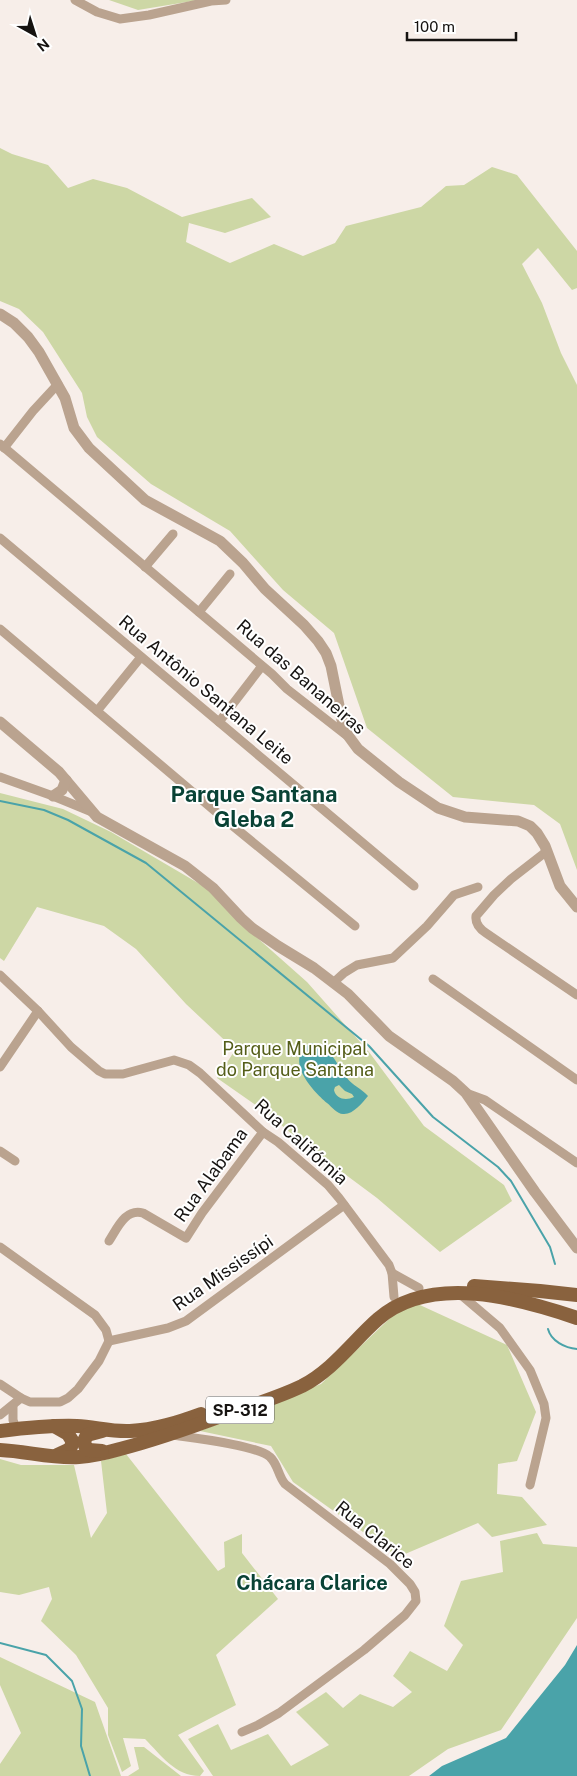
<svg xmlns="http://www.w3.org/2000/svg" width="577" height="1776" viewBox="0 0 577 1776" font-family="'Public Sans',sans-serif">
	<rect width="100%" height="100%" fill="#f7eee9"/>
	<g fill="#cdd7a5">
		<polygon points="109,0 199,0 138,10"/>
		<polygon points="0,148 12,154 48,165 68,188 93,179 127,188 182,217 252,198 271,217 225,233 189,223 186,242 230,263 274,244 303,256 335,243 346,226 421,207 446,186 464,185 492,167 517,175 577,251 577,288 572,290 538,248 522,264 542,303 561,353 577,385 577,870 560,824 534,805 453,797 367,728 334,633 283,590 230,531 151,484 97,437 87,417 82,393 43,332 19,309 0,301"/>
		<polygon points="0,793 63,809 111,832 210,890 253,934 307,982 369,1052 424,1126 504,1185 512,1201 440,1252 377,1198 299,1140 267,1113 217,1078 235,1050 186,1004 136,949 104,926 37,907 4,961 0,958"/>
		<polygon points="409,1300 507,1345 536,1412 517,1461 498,1464 497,1494 522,1497 547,1525 492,1537 478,1523 398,1557 293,1482 271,1446 200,1431 321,1384"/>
		<path d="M 126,1454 L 218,1571 L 225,1567 L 224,1542 L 242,1534 L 242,1553 L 278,1599 L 216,1655 L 236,1705 L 178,1735 L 204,1771 L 200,1776 C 175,1776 161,1755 145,1739 L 123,1738 L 131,1766 L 122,1772 L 108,1735 L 108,1708 L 76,1655 L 41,1621 L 52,1599 L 49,1587 L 19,1595 L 0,1592 L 0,1459 L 21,1465 L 74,1465 L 91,1538 L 107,1513 L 101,1461 Z"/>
		<polygon points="537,1533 543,1544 577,1547 577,1618 501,1730 448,1749 409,1776 213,1776 188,1739 218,1724 231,1750 268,1734 291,1766 329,1745 296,1712 326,1692 343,1708 360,1694 393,1707 412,1692 393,1676 410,1651 447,1671 463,1645 444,1626 461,1581 503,1572 500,1541"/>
		<polygon points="0,1657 95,1702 121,1776 0,1776 0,1764 21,1733 0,1685"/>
		<polygon points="134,1747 144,1747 181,1776 128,1776 139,1769"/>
	</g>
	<g fill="#4aa3a9" fill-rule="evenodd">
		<path d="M 311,1043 C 330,1044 336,1064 347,1078 C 352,1085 362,1089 368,1096 C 362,1103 353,1115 343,1114 C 337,1114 332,1107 327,1103 C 312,1090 283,1059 311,1043 ZM 339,1085 L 345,1091 L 352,1094 L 354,1097 C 346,1101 336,1099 334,1090 L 335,1087 Z"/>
		<polygon points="577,1645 577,1776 429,1776 442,1766 506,1738 565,1665"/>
	</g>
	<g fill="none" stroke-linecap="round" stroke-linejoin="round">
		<g stroke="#4aa3a9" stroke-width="2">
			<polyline points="0,801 44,810 68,820 146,863 369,1046 433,1117 498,1167 511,1181 550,1247 555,1264"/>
			<path d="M 548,1329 C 551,1341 565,1348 577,1349"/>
			<polyline points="0,1643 46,1655 72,1681 82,1709 81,1746 90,1776"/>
		</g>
		<g stroke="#baa38f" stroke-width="9">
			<polyline points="75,0 97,12 120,19 149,15 211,1 226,0"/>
			<polyline points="0,444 272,674 287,689 346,735"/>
			<polyline points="4,448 33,411 58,384"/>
			<polyline points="0,538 414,886"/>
			<polyline points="145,567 173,534"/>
			<polyline points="199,612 230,574"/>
			<polyline points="0,629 228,822 355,926"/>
			<polyline points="97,711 141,657"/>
			<polyline points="219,722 262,666"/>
			<polyline points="0,777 53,796 92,812"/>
			<path d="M 547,851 L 511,879 L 494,895 L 476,916 C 475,924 480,929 486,933 L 577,995"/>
			<polyline points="0,975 38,1011 71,1047 99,1071 105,1074 123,1074 174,1060 189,1065 200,1073 263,1132 278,1142 328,1185 339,1198 389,1265 392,1273 394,1297"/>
			<polyline points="433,979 577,1080"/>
			<polyline points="333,983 344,973 357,965 393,958 427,926 454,895 478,887"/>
			<polyline points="0,1067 38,1011"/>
			<polyline points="466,1093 485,1100 577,1163"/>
			<polyline points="0,1151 15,1161"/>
			<path d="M 109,1241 C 117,1229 125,1208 143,1213 L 186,1238 L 202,1213 L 263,1132"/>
			<polyline points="0,1247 95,1315 106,1330 109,1341"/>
			<polyline points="392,1273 419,1288"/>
			<polyline points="460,1294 500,1328 530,1370 544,1404 546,1418 530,1485"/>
			<polyline points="109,1341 168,1328 186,1321 344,1205"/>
			<polyline points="0,1384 21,1398 30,1402 60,1402 68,1398 78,1389 99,1361 109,1341"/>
			<polyline points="13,1407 13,1420 16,1429"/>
			<polyline points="0,1415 21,1398"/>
			<path d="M 172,1435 C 192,1438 257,1445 270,1457 C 278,1464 278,1476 285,1484 L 390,1564 L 410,1584 L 415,1592 L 416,1601 L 405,1615 L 364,1650 L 279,1713 L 258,1725 L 242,1732"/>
		</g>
		<g stroke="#baa38f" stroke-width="11">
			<polyline points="0,314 14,323 28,337 39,352 65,398 74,428 89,448 145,500 220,541 243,563 265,589 304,625 318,641 326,653 331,666 344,730 358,749 399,782 438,808 465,817 518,821 530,826 537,833 545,846 560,886 577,907"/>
			<polyline points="0,722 59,772 97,817 185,866 213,888 241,918 252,928 278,946 314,968 348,994 389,1036 453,1081 466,1093 535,1192 577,1248"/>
			<polyline points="53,796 62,790 66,780"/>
		</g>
		<g stroke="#89623e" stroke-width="14">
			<polyline points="474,1286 540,1291 577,1295"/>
			<polyline points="54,1426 68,1434 73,1442 70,1449 57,1455"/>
			<path d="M 0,1431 C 25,1428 51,1425 77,1426 C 95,1427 112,1432 130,1431 C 155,1430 179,1422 201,1414"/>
			<path d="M 0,1450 C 26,1451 53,1459 79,1457 C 93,1456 106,1453 120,1449 C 155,1440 189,1428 224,1415 C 250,1406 277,1398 302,1386 C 333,1370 353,1341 378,1319 C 431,1273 518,1298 577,1318"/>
			<polyline points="102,1451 89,1450 85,1446 84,1441 87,1435 102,1431"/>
		</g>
	</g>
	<g text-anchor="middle" stroke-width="4" stroke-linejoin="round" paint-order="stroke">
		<rect fill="#fff" stroke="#5c5a58" stroke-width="1" x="206" y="1396.5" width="68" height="27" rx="4"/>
		<g font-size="16" font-weight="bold" fill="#161311">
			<text x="240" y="1416">SP-312</text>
		</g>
		<g font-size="18" fill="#161311" stroke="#fff">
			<text transform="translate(301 677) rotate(41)" y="6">Rua das Bananeiras</text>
			<text transform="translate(206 690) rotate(40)" y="6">Rua Antônio Santana Leite</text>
			<text transform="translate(301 1142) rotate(42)" y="6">Rua Califórnia</text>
			<text transform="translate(211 1175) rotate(-54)" y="6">Rua Alabama</text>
			<text transform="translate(223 1273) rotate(-35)" y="6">Rua Mississípi</text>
			<text transform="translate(375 1535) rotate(39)" y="6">Rua Clarice</text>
		</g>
		<g font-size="18" fill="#545e19" stroke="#fff">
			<text x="295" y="1055">Parque Municipal<tspan x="295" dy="21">do Parque Santana</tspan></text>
		</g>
		<g font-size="20" font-weight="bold" fill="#094235" stroke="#fff">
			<text x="312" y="1590">Chácara Clarice</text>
		</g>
		<g font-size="22" font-weight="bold" fill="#094235" stroke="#fff">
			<text x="254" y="802">Parque Santana<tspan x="254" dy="25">Gleba 2</tspan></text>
		</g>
	</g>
	<g transform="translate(35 35) rotate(141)" stroke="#ffffff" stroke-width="4" paint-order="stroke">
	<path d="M0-4L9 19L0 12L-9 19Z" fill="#161311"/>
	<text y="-8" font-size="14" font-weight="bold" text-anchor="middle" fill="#161311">N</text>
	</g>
	<path d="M407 32v8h109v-8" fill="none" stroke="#161311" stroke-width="2.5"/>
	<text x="414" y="32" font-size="15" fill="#161311" stroke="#ffffff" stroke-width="4" paint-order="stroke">100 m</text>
</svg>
